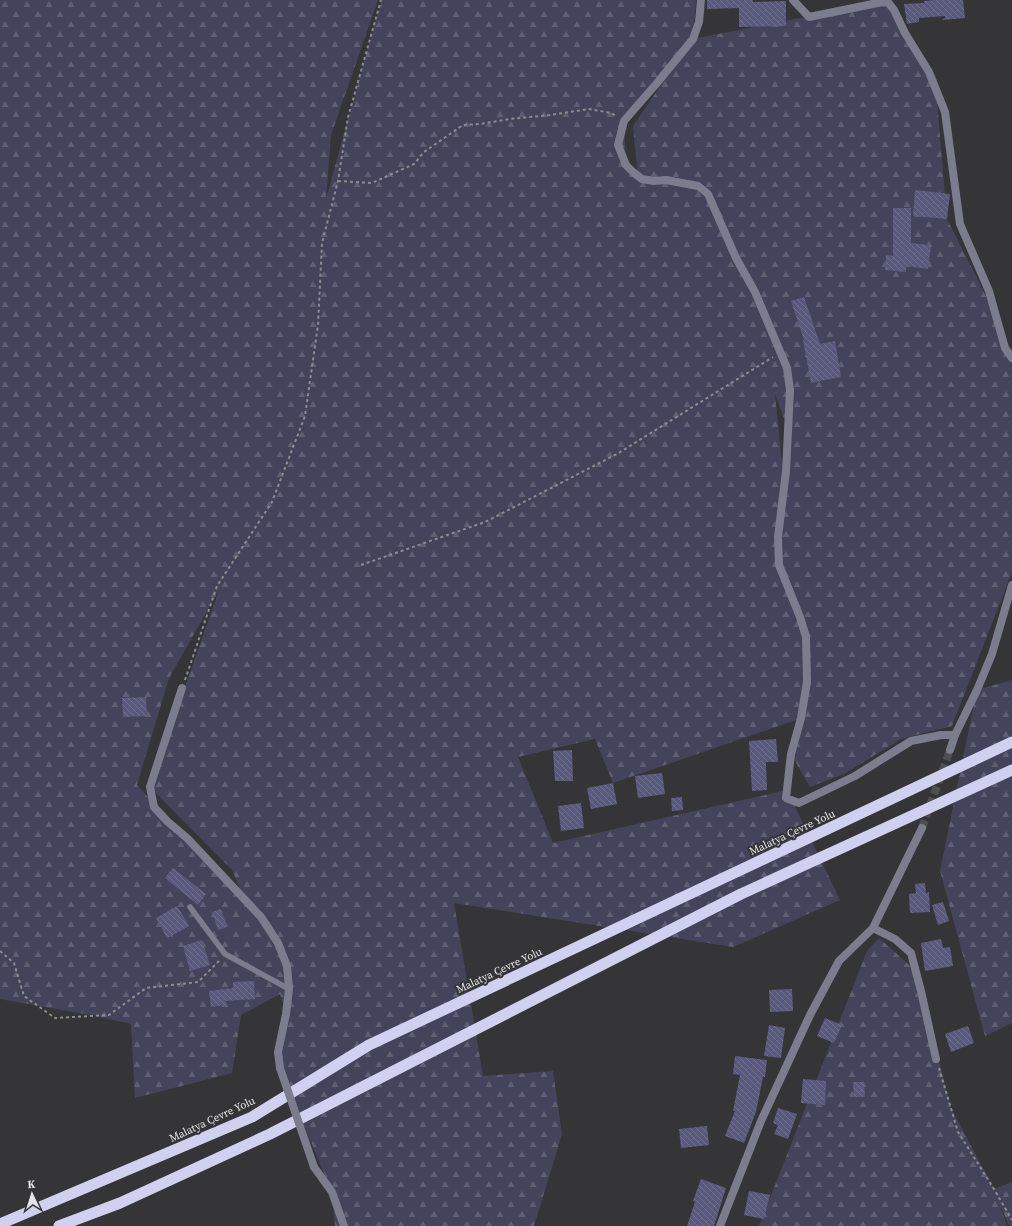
<svg xmlns="http://www.w3.org/2000/svg" width="1012" height="1226" viewBox="0 0 1012 1226" font-family="'Source Serif 4',serif">
	<defs>
		<pattern id="forest-firs" width="22" height="20" patternUnits="userSpaceOnUse"><rect width="22" height="20" fill="#43445b"/><path d="M5 1l3.5 6h-7zM16 11l3.5 6h-7z" fill="#5e5f73"/></pattern>
		<pattern id="building-back-hatch" width="6" height="6" patternUnits="userSpaceOnUse"><rect width="6" height="6" fill="#58597d"/><path d="M-1 5l2 2M0 0l6 6M5-1l2 2" fill="none" stroke="#70718f"/></pattern>
	</defs>
	<rect width="100%" height="100%" fill="#353538"/>
	<g fill="url(#forest-firs)" fill-rule="evenodd">
		<path d="M 0,0 L 378,0 L 331,135 L 326,199 L 372,33 L 382,0 L 696,0 L 693,39 L 887,1 L 936,89 L 947,219 L 997,318 L 1012,352 L 1012,572 L 952,726 L 901,739 L 844,774 L 810,787 L 791,754 L 799,719 L 613,783 L 595,739 L 518,757 L 553,843 L 787,790 L 840,900 L 733,947 L 454,903 L 483,1076 L 553,1071 L 562,1134 L 534,1226 L 335,1226 L 332,1192 L 280,1068 L 286,1014 L 280,994 L 241,1015 L 232,1073 L 135,1098 L 131,1024 L 96,1016 L 0,999 ZM 689,44 L 633,126 L 637,169 L 626,165 L 624,121 ZM 775,394 L 791,438 L 785,495 ZM 219,590 L 150,787 L 232,870 L 248,908 L 137,785 L 169,678 Z"/>
		<polygon points="1012,680 1012,1023 985,1036 940,871 977,690"/>
		<polygon points="879,938 916,971 951,1108 994,1189 1012,1182 1012,1226 1009,1226 999,1202 1007,1226 759,1226 867,951"/>
	</g>
	<g fill="url(#building-back-hatch)">
		<polygon points="707,0 753,0 753,2 786,1 786,26 739,27 739,8 707,9"/>
		<polygon points="934,0 963,0 965,18 942,20 945,18 945,16 919,18 919,22 907,24 904,4 924,3 924,1"/>
		<polygon points="915,190 950,194 947,219 913,216"/>
		<polygon points="893,208 911,208 911,243 931,245 928,269 906,266 906,272 885,270 886,255 893,256"/>
		<polygon points="804,297 820,344 835,341 841,377 811,383 803,340 804,340 791,301"/>
		<polygon points="146,697 147,716 123,717 122,698"/>
		<polygon points="776,739 778,762 766,762 767,790 752,791 749,741"/>
		<polygon points="572,750 573,781 555,781 553,751"/>
		<polygon points="662,773 665,794 638,798 635,776"/>
		<polygon points="613,783 617,804 591,809 587,788"/>
		<polygon points="682,797 683,810 672,811 671,798"/>
		<polygon points="581,803 584,828 561,831 558,806"/>
		<polygon points="173,868 206,894 198,905 165,878"/>
		<polygon points="925,883 926,893 929,892 930,912 910,913 909,894 916,893 915,884"/>
		<polygon points="943,902 949,921 938,925 932,905"/>
		<polygon points="177,906 189,926 167,938 156,918"/>
		<polygon points="221,909 227,927 218,930 212,912"/>
		<polygon points="941,939 943,948 950,947 953,966 925,971 921,943"/>
		<polygon points="202,940 210,965 190,971 183,946"/>
		<polygon points="254,981 255,999 225,1001 226,1005 211,1007 209,991 233,988 233,982"/>
		<polygon points="792,989 793,1011 770,1012 769,990"/>
		<polygon points="825,1018 842,1025 834,1043 817,1036"/>
		<polygon points="769,1025 785,1028 781,1058 764,1056"/>
		<polygon points="968,1026 974,1043 951,1052 945,1034"/>
		<polygon points="735,1056 767,1060 765,1077 763,1077 756,1112 744,1143 725,1136 735,1111 733,1111 740,1075 733,1074"/>
		<polygon points="803,1079 826,1081 825,1105 801,1103"/>
		<polygon points="853,1082 864,1082 865,1097 854,1097"/>
		<polygon points="778,1108 797,1114 788,1139 774,1134 778,1125 773,1123"/>
		<polygon points="707,1126 709,1145 681,1148 679,1129"/>
		<polygon points="701,1179 726,1188 714,1226 687,1226 695,1202 693,1201"/>
		<polygon points="749,1191 770,1195 764,1219 744,1215"/>
	</g>
	<g fill="none" stroke-linecap="round" stroke-linejoin="round">
		<polyline stroke="#4f4f52" stroke-width="8" stroke-dasharray="8 4" stroke-linecap="butt" points="922,828 950,750"/>
		<g stroke="#8c8c8f" stroke-width="2" stroke-dasharray="3 3" stroke-linecap="butt">
			<polyline points="338,181 372,183 383,178 414,164 424,152 463,125 480,124 510,119 550,115 589,109 611,113 616,116"/>
			<polyline points="361,565 485,522 617,454 773,357"/>
			<polyline points="185,680 217,586 272,502 305,416 318,325 322,243 338,181 348,117 381,0"/>
			<polyline points="0,951 14,963 24,996 55,1018 109,1015 146,988 198,982 220,960"/>
			<polyline points="939,1068 958,1132 994,1189 1012,1220"/>
		</g>
		<polyline stroke="#7b7c8e" stroke-width="5.5" points="190,907 225,954 289,989"/>
		<g stroke="#7b7c8e" stroke-width="8">
			<polyline points="793,0 809,17 887,1 894,10 905,33 929,72 945,112 960,224 989,291 1005,348 1012,358"/>
			<polyline points="182,688 150,787 154,807 167,821 188,839 261,917 278,943 287,966 289,989 286,1014 278,1052 280,1068"/>
			<polyline points="314,1167 332,1192 344,1226"/>
			<polyline points="720,1226 761,1121 810,1015 839,961 873,928 895,939 911,953 921,991 936,1059"/>
		</g>
		<g stroke="#7b7c8e" stroke-width="8">
			<polyline points="701,0 699,22 693,39 657,83 624,121 618,145 626,165 634,173 642,179 654,181 666,180 698,186 708,194 736,258 755,292 787,368 790,390 786,471 778,537 779,565 800,617 806,637 807,682 801,718 791,754 786,798 799,803 855,776 911,741 941,735 955,735 950,750"/>
			<polyline points="955,735 977,690 992,654 1012,585"/>
			<polyline points="873,928 922,828"/>
		</g>
		<g stroke="#d0d1f0" stroke-width="11">
			<polyline points="0,1224 252,1117 369,1045 1012,742"/>
			<polyline points="59,1226 120,1203 270,1134 741,894 1012,770"/>
		</g>
		<polyline stroke="#7b7c8e" stroke-width="8" points="280,1068 314,1167"/>
	</g>
	<g text-anchor="middle" stroke-width="4" stroke-linejoin="round" paint-order="stroke">
		<g font-size="11" fill="#e4e4e6" stroke="#353538">
			<text transform="translate(792 832) rotate(-25)" y="4">Malatya Çevre Yolu</text>
			<text transform="translate(499 970) rotate(-25)" y="4">Malatya Çevre Yolu</text>
			<text transform="translate(212 1119) rotate(-25)" y="4">Malatya Çevre Yolu</text>
		</g>
	</g>
	<g transform="translate(32 1194) rotate(356)" stroke="#353538" stroke-width="3" paint-order="stroke">
	<path d="M0-3L7 15L0 10L-7 15Z" fill="#e4e4e6"/>
	<text y="-6" font-size="11" font-weight="bold" text-anchor="middle" fill="#e4e4e6">K</text>
	</g>
</svg>
